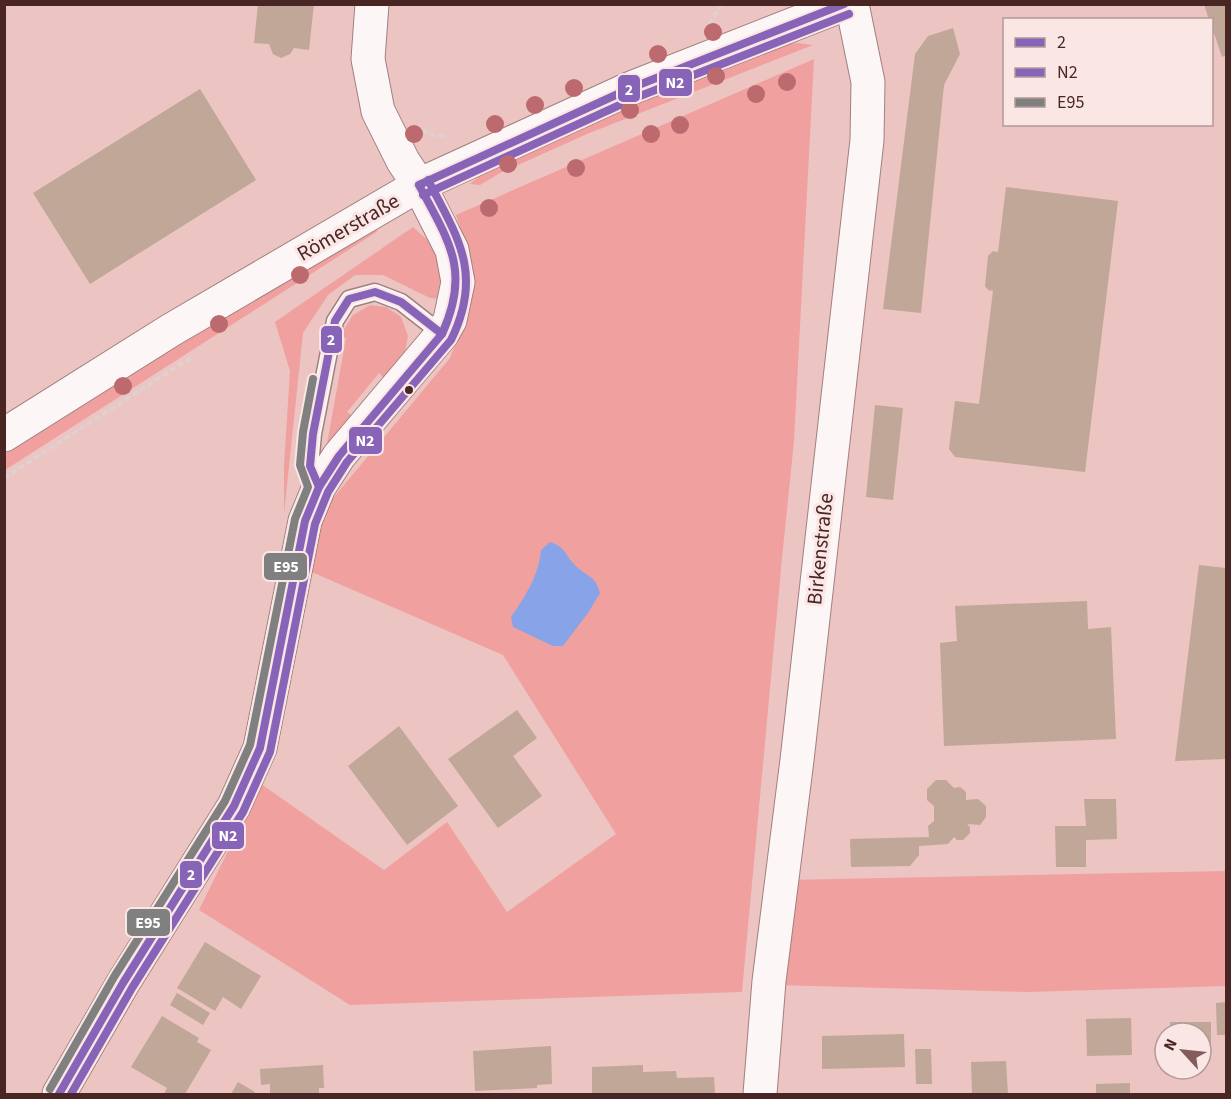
<svg xmlns="http://www.w3.org/2000/svg" width="1231" height="1099" viewBox="0 0 1231 1099" font-family="'Source Sans 3',sans-serif">
	<rect width="100%" height="100%" fill="#ecc4c2"/>
	<g fill="#f0a09f">
		<polygon points="797,43 813,45 587,134 500,173 480,185 470,184 484,172 499,163 676,87 785,44"/>
		<polygon points="814,59 794,441 782,558 742,992 350,1005 199,910 261,784 384,870 447,822 507,912 616,834 503,655 307,570 324,509 450,358 469,308 473,267 456,215"/>
		<polygon points="413,227 434,246 445,275 441,299 430,298 383,275 355,275 328,295 303,333 284,514 284,465 290,371 275,322"/>
		<polygon points="372,229 378,231 5,470 5,454 233,310"/>
		<polygon points="370,305 386,307 401,317 408,336 404,357 385,379 379,373 347,412 352,416 327,444 346,338 340,336 353,315"/>
		<polygon points="1226,871 1226,986 1028,992 776,985 786,880"/>
	</g>
	<path fill="#89a3e9" d="M 550,542 C 568,549 563,553 575,565 C 587,578 594,573 600,593 L 588,613 L 563,646 L 553,646 L 513,627 L 511,617 C 525,597 539,575 541,550 Z"/>
	<g fill="#c1a797">
		<polygon points="258,4 314,4 309,50 294,48 290,54 281,58 273,54 269,44 254,43"/>
		<polygon points="1204,4 1226,4 1226,55 1222,57 1212,27 1212,20 1209,20"/>
		<polygon points="953,28 960,54 944,85 921,313 883,309 915,54 928,36"/>
		<polygon points="200,89 256,180 90,284 33,193"/>
		<polygon points="1006,187 1118,201 1085,472 955,457 949,449 955,401 979,404 993,291 988,290 985,286 988,256 993,251 998,252"/>
		<polygon points="875,405 903,408 893,500 866,497"/>
		<polygon points="1199,565 1226,568 1225,759 1175,761"/>
		<polygon points="1087,601 1088,629 1111,627 1116,739 944,746 940,643 957,641 955,606"/>
		<polygon points="517,710 537,738 513,756 542,796 498,828 448,759"/>
		<polygon points="399,726 458,806 407,845 348,766"/>
		<polygon points="936,780 946,780 954,788 960,787 966,792 966,800 978,799 986,806 986,817 980,825 967,824 970,827 970,833 963,840 957,840 954,837 948,844 919,846 919,855 910,866 851,867 850,839 929,837 928,826 934,821 934,806 927,800 927,789"/>
		<polygon points="1084,799 1116,799 1117,839 1086,840 1086,867 1056,867 1055,826 1086,826"/>
		<polygon points="205,942 261,976 241,1009 223,997 215,1011 177,988"/>
		<polygon points="177,993 210,1013 203,1025 170,1005"/>
		<polygon points="1226,1002 1226,1035 1217,1035 1216,1003"/>
		<polygon points="162,1016 199,1038 197,1042 211,1050 185,1094 164,1094 167,1088 131,1067"/>
		<polygon points="1131,1018 1132,1055 1087,1056 1086,1019"/>
		<polygon points="1170,1022 1211,1022 1211,1055 1201,1055 1201,1033 1170,1033"/>
		<polygon points="904,1034 905,1067 822,1069 822,1036"/>
		<polygon points="551,1046 552,1084 537,1085 537,1088 475,1091 473,1051"/>
		<polygon points="915,1049 931,1049 932,1084 916,1084"/>
		<polygon points="1006,1061 1008,1094 972,1094 971,1062"/>
		<polygon points="323,1065 324,1088 319,1088 319,1094 270,1094 270,1084 261,1085 260,1069"/>
		<polygon points="643,1065 643,1072 676,1071 677,1078 714,1077 715,1094 592,1094 592,1067"/>
		<polygon points="238,1082 255,1092 253,1094 231,1094"/>
		<polygon points="1130,1083 1130,1094 1096,1094 1096,1084"/>
	</g>
	<g fill="none" stroke-linecap="round" stroke-linejoin="round">
		<g stroke="#a1807f" stroke-width="19">
			<polyline id="lane" points="319,487 310,466 313,434 335,321 349,299 375,292 401,302 442,334"/>
		</g>
		<g stroke="#a1807f" stroke-width="35">
			<g id="street">
				<polyline points="59,1094 123,983 234,806 260,748 305,521 319,487 339,456 442,334 450,320 458,282 452,250 419,185 403,161 378,111 368,59 372,4"/>
				<polyline points="760,1094 769,981 797,760 867,140 868,82 852,4"/>
			</g>
		</g>
		<g stroke="#a1807f" stroke-width="35">
			<polyline id="secondary" points="4,435 171,330 419,185 631,88 845,4"/>
		</g>
		<g stroke="#ded1d0" stroke-width="4" stroke-dasharray="6 3" stroke-linecap="butt">
			<polyline points="709,24 722,4"/>
			<polyline points="423,129 429,135 449,136"/>
			<polyline points="4,478 193,356"/>
		</g>
		<use href="#lane" stroke="#fcf6f6" stroke-width="16"/>
		<use href="#street" stroke="#fcf6f6" stroke-width="33"/>
		<use href="#secondary" stroke="#fcf6f6" stroke-width="33"/>
		<g stroke="#fae6e5" stroke-width="12">
			<g id="bus-1">
				<polyline points="419,185 631,88 844,4"/>
				<polyline points="319,487 310,466 313,434 335,321 349,299 375,292 401,302 442,334"/>
				<path d="M 59,1094 L 123,983 L 234,806 L 260,748 L 305,521 L 319,487 L 339,456 L 442,334 C 471,270 449,242 419,185"/>
			</g>
		</g>
		<g stroke="#fae6e5" stroke-width="12">
			<g id="bus-2">
				<polyline points="423,195 635,98 849,14"/>
				<path d="M 71,1094 L 132,988 L 243,812 L 270,752 L 315,524 L 328,492 L 347,462 L 451,340 C 483,275 459,239 428,180"/>
			</g>
		</g>
		<g stroke="#fae6e5" stroke-width="12">
			<polyline id="bus-3" points="50,1089 114,977 225,801 250,745 295,519 308,487 300,465 303,432 313,379"/>
		</g>
		<use href="#bus-1" stroke="#8864b9" stroke-width="8"/>
		<use href="#bus-2" stroke="#8864b9" stroke-width="8"/>
		<use href="#bus-3" stroke="#808080" stroke-width="8"/>
	</g>
	<g fill="#bd6a6f">
		<circle cx="713" cy="32" r="9"/>
		<circle cx="658" cy="54" r="9"/>
		<circle cx="716" cy="76" r="9"/>
		<circle cx="787" cy="82" r="9"/>
		<circle cx="574" cy="88" r="9"/>
		<circle cx="756" cy="94" r="9"/>
		<circle cx="535" cy="105" r="9"/>
		<circle cx="630" cy="110" r="9"/>
		<circle cx="495" cy="124" r="9"/>
		<circle cx="680" cy="125" r="9"/>
		<circle cx="414" cy="134" r="9"/>
		<circle cx="651" cy="134" r="9"/>
		<circle cx="508" cy="164" r="9"/>
		<circle cx="576" cy="168" r="9"/>
		<circle cx="489" cy="208" r="9"/>
		<circle cx="300" cy="275" r="9"/>
		<circle cx="219" cy="324" r="9"/>
		<circle cx="123" cy="386" r="9"/>
	</g>
	<circle fill="#492524" stroke="#fae6e5" stroke-width="2" cx="409" cy="390" r="5"/>
	<g text-anchor="middle" stroke-width="6" stroke-linejoin="round" paint-order="stroke">
		<g font-size="21" fill="#492524" stroke="#fae6e5">
			<text transform="translate(348 227) rotate(-30)" y="7">Römerstraße</text>
			<text transform="translate(820 549) rotate(-84)" y="7">Birkenstraße</text>
		</g>
	</g>
	<g stroke="#fae6e5" stroke-width="2">
		<rect x="658" y="68" width="35" height="29" rx="6" fill="#8864b9"/>
		<rect x="617" y="74" width="24" height="29" rx="6" fill="#8864b9"/>
		<rect x="320" y="325" width="23" height="29" rx="6" fill="#8864b9"/>
		<rect x="348" y="426" width="35" height="29" rx="6" fill="#8864b9"/>
		<rect x="263" y="552" width="45" height="29" rx="6" fill="#808080"/>
		<rect x="211" y="821" width="34" height="29" rx="6" fill="#8864b9"/>
		<rect x="179" y="860" width="24" height="29" rx="6" fill="#8864b9"/>
		<rect x="126" y="908" width="45" height="29" rx="6" fill="#808080"/>
	</g>
	<g font-size="16" text-anchor="middle" font-weight="bold" fill="#fff">
		<text x="675" y="88">N2</text>
		<text x="629" y="95">2</text>
		<text x="331" y="345">2</text>
		<text x="365" y="446">N2</text>
		<text x="286" y="572">E95</text>
		<text x="228" y="841">N2</text>
		<text x="191" y="880">2</text>
		<text x="148" y="928">E95</text>
	</g>
	<rect width="1231" height="1099" fill="none" stroke="#492524" stroke-width="12"/>
	<rect x="1003" y="18" width="210" height="108" fill="#fae6e5" stroke="#b39998" stroke-width="1.5"/>
	<rect x="1015" y="38" width="30" height="9" fill="#8864b9" stroke="#b39998" stroke-width="1.5"/>
	<text x="1057" y="48" font-size="18" fill="#492524">2</text>
	<rect x="1015" y="68" width="30" height="9" fill="#8864b9" stroke="#b39998" stroke-width="1.5"/>
	<text x="1057" y="78" font-size="18" fill="#492524">N2</text>
	<rect x="1015" y="98" width="30" height="9" fill="#808080" stroke="#b39998" stroke-width="1.5"/>
	<text x="1057" y="108" font-size="18" fill="#492524">E95</text>
	<g transform="translate(1183 1051) rotate(297)"><circle r="28" fill="#fae6e5" stroke="#b39998" stroke-width="1.5"/>
	<path d="M0-4.5L10 22L0 15L-10 22Z" fill="#825d5b"/>
	<text y="-9" font-size="16" font-weight="bold" text-anchor="middle" fill="#492524">N</text>
	</g>
</svg>
